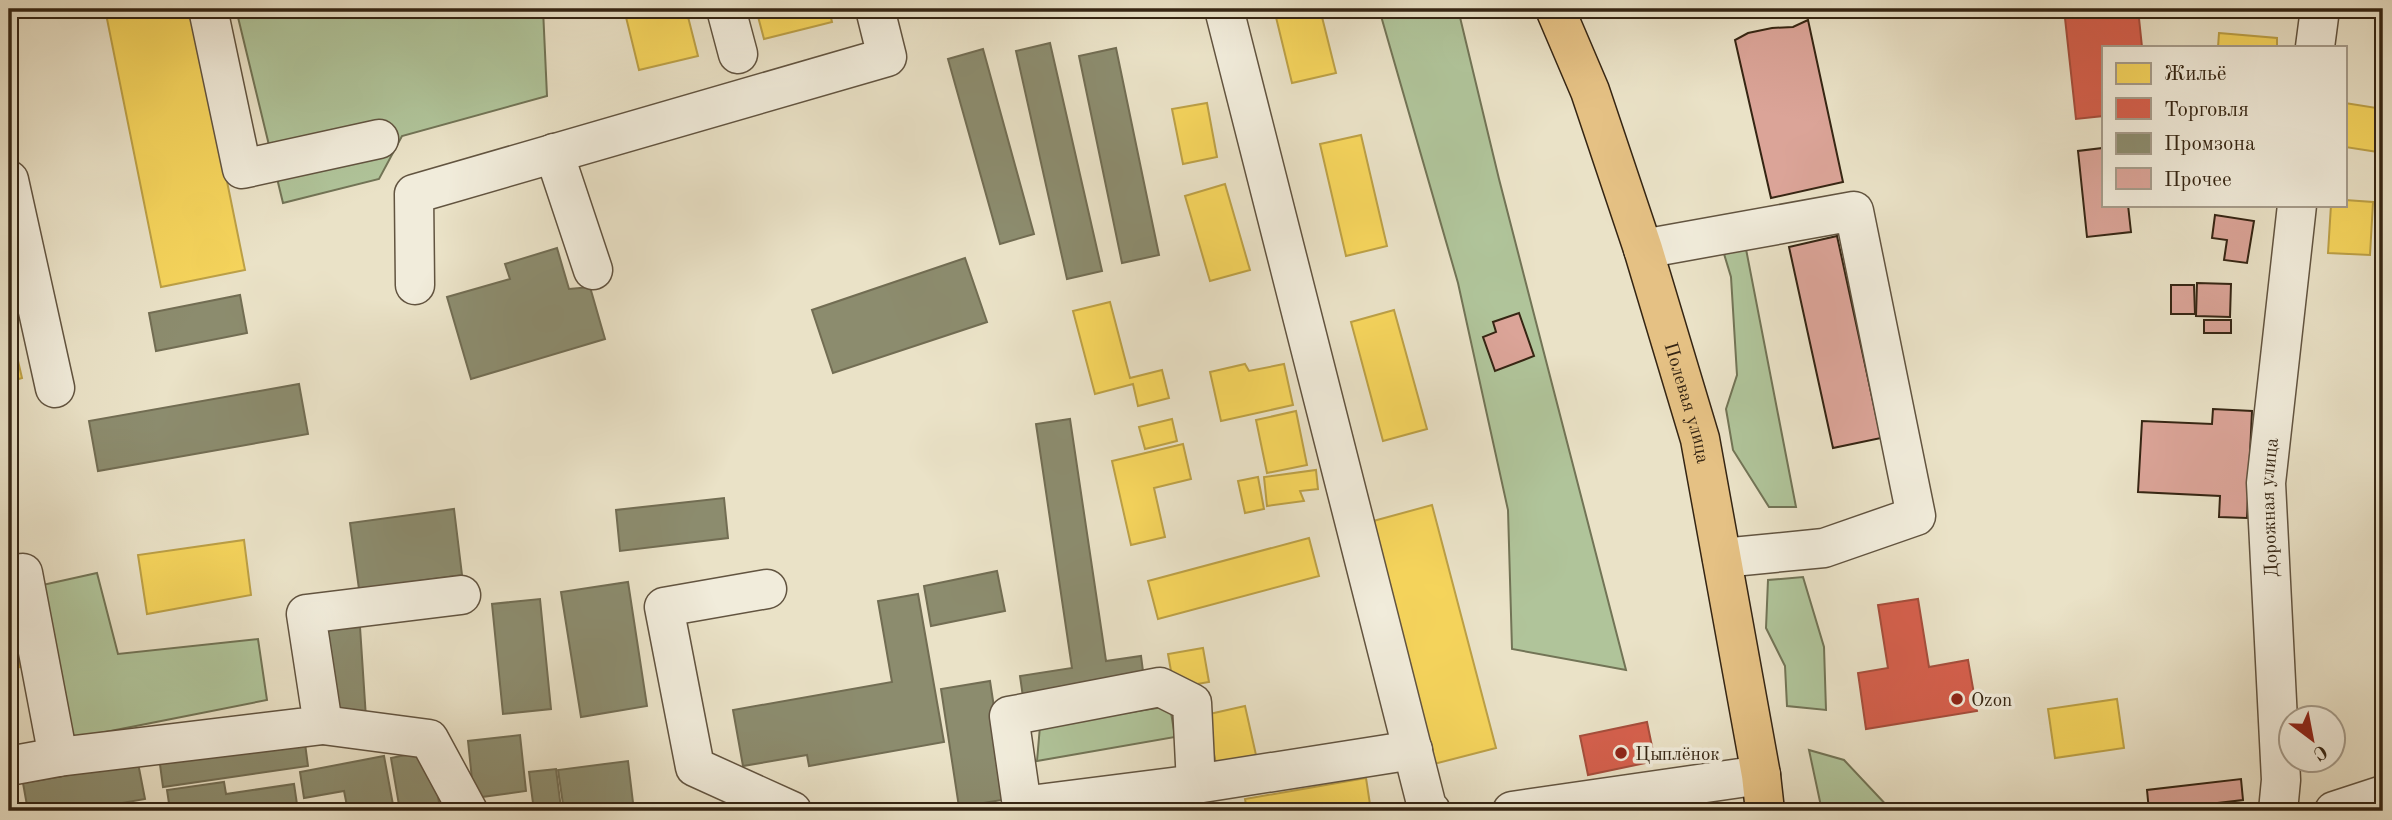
<svg xmlns="http://www.w3.org/2000/svg" width="2392" height="820" viewBox="0 0 2392 820" font-family="'Old Standard TT',serif">
	<rect width="100%" height="100%" fill="#eae2c7"/>
	<filter id="stains"><feTurbulence type="fractalNoise" baseFrequency=".00286" numOctaves="4"/><feColorMatrix values="0 0 0 0 .2 0 0 0 0 .09 0 0 0 0 .02 0 0 0 .5 -.17"/></filter>
	<radialGradient id="worn" r=".72"><stop offset=".6" stop-color="#630" stop-opacity="0"/><stop offset="1" stop-color="#630" stop-opacity=".3"/></radialGradient>
	<g fill="#b0c49a" stroke="#727456" stroke-width="2">
		<polygon points="236,9 543,9 547,96 402,136 379,179 283,203"/>
		<polygon points="1379,9 1458,9 1499,179 1626,670 1512,649 1508,510 1458,283"/>
		<polygon points="1718,234 1746,249 1796,507 1769,507 1733,450 1726,409 1737,375 1731,277"/>
		<polygon points="97,573 118,654 258,639 267,700 70,739 38,586"/>
		<polygon points="1803,577 1824,647 1826,710 1787,706 1785,666 1766,628 1768,580"/>
		<polygon points="1170,706 1175,737 1037,761 1040,726"/>
		<polygon points="1809,750 1844,760 1892,811 1822,811"/>
	</g>
	<g fill="#f6d55c" stroke="#bca046" stroke-width="2">
		<polygon points="105,9 192,9 245,270 161,287"/>
		<polygon points="624,9 686,9 698,56 639,70"/>
		<polygon points="756,9 829,9 832,22 764,39"/>
		<polygon points="1274,9 1320,9 1336,73 1292,83"/>
		<polygon points="2219,33 2277,38 2277,47 2218,47"/>
		<polygon points="1207,103 1217,157 1183,164 1172,109"/>
		<polygon points="2345,103 2383,109 2378,152 2345,147"/>
		<polygon points="1361,135 1387,246 1346,256 1320,144"/>
		<polygon points="1225,184 1250,270 1210,281 1185,196"/>
		<polygon points="2345,200 2373,202 2370,255 2328,253 2331,205 2345,205"/>
		<polygon points="1110,302 1130,378 1162,370 1169,398 1138,406 1133,384 1095,394 1073,311"/>
		<polygon points="1394,310 1427,429 1383,441 1351,322"/>
		<polygon points="9,322 22,378 9,382"/>
		<polygon points="1245,364 1249,371 1284,364 1293,405 1221,421 1210,372"/>
		<polygon points="1296,411 1307,465 1267,473 1256,420"/>
		<polygon points="1172,419 1177,441 1145,449 1139,427"/>
		<polygon points="1183,444 1191,479 1154,488 1165,537 1131,545 1112,461"/>
		<polygon points="1316,470 1318,489 1300,491 1304,501 1267,506 1264,477"/>
		<polygon points="1258,477 1264,509 1245,513 1238,481"/>
		<polygon points="1432,505 1496,748 1430,765 1366,523"/>
		<polygon points="1309,538 1319,576 1158,619 1148,581"/>
		<polygon points="244,540 251,595 147,614 138,555"/>
		<polygon points="9,622 20,667 9,670"/>
		<polygon points="1203,648 1209,682 1174,688 1168,654"/>
		<polygon points="2117,699 2124,748 2055,758 2048,709"/>
		<polygon points="1245,706 1256,755 1216,763 1205,715"/>
		<polygon points="1366,778 1371,811 1247,811 1245,799"/>
	</g>
	<g fill="#d6604d" stroke="#a64e3c" stroke-width="2">
		<polygon points="2064,9 2138,9 2142,47 2103,47 2103,116 2076,119"/>
		<polygon points="1918,599 1929,667 1968,660 1977,711 1866,729 1858,673 1888,668 1878,605"/>
		<polygon points="1647,722 1655,761 1588,775 1580,736"/>
	</g>
	<g fill="#8c8c6e" stroke="#726d53" stroke-width="2">
		<polygon points="1050,43 1102,271 1067,279 1016,51"/>
		<polygon points="1116,48 1159,255 1122,263 1079,56"/>
		<polygon points="983,49 1034,234 1000,244 948,59"/>
		<polygon points="557,248 569,289 590,287 605,339 471,379 447,297 510,279 505,264"/>
		<polygon points="965,258 987,322 833,373 812,310"/>
		<polygon points="240,295 247,333 156,351 149,313"/>
		<polygon points="299,384 308,434 98,471 89,421"/>
		<polygon points="1070,419 1106,661 1141,656 1144,679 1023,697 1020,676 1072,668 1036,424"/>
		<polygon points="724,498 728,538 620,551 616,510"/>
		<polygon points="454,509 462,575 359,589 350,523"/>
		<polygon points="997,571 1005,611 931,626 924,586"/>
		<polygon points="628,582 647,706 581,717 561,592"/>
		<polygon points="918,594 944,742 809,766 807,755 743,766 733,710 892,682 878,601"/>
		<polygon points="540,599 551,709 503,714 492,604"/>
		<polygon points="360,627 366,718 325,720 319,630"/>
		<polygon points="990,681 1008,799 959,807 941,689"/>
		<polygon points="520,735 526,791 474,798 468,741"/>
		<polygon points="304,736 308,766 163,787 159,757"/>
		<polygon points="430,750 440,808 400,811 391,758"/>
		<polygon points="384,756 394,810 348,811 344,791 304,798 300,772"/>
		<polygon points="628,761 634,811 564,811 558,770"/>
		<polygon points="138,763 145,799 77,811 28,811 23,783"/>
		<polygon points="556,769 561,808 534,811 529,772"/>
		<polygon points="224,782 226,794 294,784 298,811 160,811 170,810 167,790"/>
		<polygon points="988,804 990,811 953,811"/>
	</g>
	<g fill="#dba498" stroke="#352513" stroke-width="2">
		<polygon points="1808,20 1843,182 1771,198 1735,40 1748,33 1772,28 1793,27"/>
		<polygon points="2103,148 2103,205 2128,205 2131,232 2087,237 2078,151"/>
		<polygon points="2215,215 2254,221 2247,263 2224,260 2227,240 2212,238"/>
		<polygon points="1837,236 1881,438 1833,448 1789,247"/>
		<polygon points="2197,283 2231,284 2230,317 2196,316"/>
		<polygon points="2171,285 2194,285 2195,314 2171,314"/>
		<polygon points="1519,313 1534,356 1495,371 1483,337 1496,332 1493,322"/>
		<rect x="2204" y="320" width="27" height="13"/>
		<polygon points="2213,409 2252,411 2247,518 2219,517 2220,496 2138,492 2142,421 2212,424"/>
		<polygon points="2241,779 2243,800 2149,811 2147,790"/>
	</g>
	<g fill="none" stroke-linecap="round" stroke-linejoin="round">
		<g stroke="#625440" stroke-width="41">
			<g id="minor">
				<polyline points="208,9 242,169 379,139"/>
				<polyline points="726,9 738,54"/>
				<polyline points="1224,9 1428,811 1431,811"/>
				<polyline points="2315,47 2320,9"/>
				<polyline points="554,153 593,270"/>
				<polyline points="9,180 55,388"/>
				<polyline points="1643,249 1854,211 1916,516 1824,548 1722,558"/>
				<polyline points="415,285 414,194 887,57 875,9"/>
				<polyline points="23,573 58,757"/>
				<polyline points="767,589 664,607 695,767 792,811"/>
				<polyline points="323,725 429,739 468,811"/>
				<polyline points="9,766 58,757 323,725 306,614 461,595"/>
				<polyline points="1196,784 1192,703 1160,687 1009,716 1022,806 1196,784 1413,750"/>
				<polyline points="1512,811 1761,775"/>
				<path id="s1" d="M 2278,811 L 2281,780 L 2266,483 L 2297,205"/>
				<polyline points="2334,811 2383,795"/>
			</g>
		</g>
		<g stroke="#352513" stroke-width="41">
			<g id="major">
				<path id="s2" d="M 1555,9 L 1590,91 L 1643,249 L 1700,439 L 1761,775 L 1765,811"/>
			</g>
		</g>
		<use href="#minor" stroke="#f1ecdb" stroke-width="38"/>
		<use href="#major" stroke="#e5c184" stroke-width="38"/>
	</g>
	<g fill="#8f2418" stroke="#f1ecdb" stroke-width="2.5">
		<circle cx="1957" cy="699" r="7"/>
		<circle cx="1621" cy="753" r="7"/>
	</g>
	<g text-anchor="middle" stroke-width="7" stroke-linejoin="round" paint-order="stroke">
		<g font-size="19" fill="#352513" stroke="#f1ecdb">
			<text dy="7" stroke="none"><textPath href="#s2" startOffset="416">Полевая улица</textPath></text>
			<text dy="7" stroke="none"><textPath href="#s1" startOffset="304">Дорожная улица</textPath></text>
		</g>
		<g font-size="19" fill="#352513" stroke="#f1ecdb" text-anchor="start">
			<text x="1971" y="706">Ozon</text>
			<text x="1635" y="760">Цыплёнок</text>
		</g>
	</g>
	<rect width="2392" height="820" fill="none" stroke="#eae2c7" stroke-width="35"/>
	<rect x="10" y="10" width="2371" height="799" fill="none" stroke="#352513" stroke-width="3.5"/>
	<rect x="18" y="18" width="2357" height="785" fill="none" stroke="#352513" stroke-width="2"/>
	<rect x="2102" y="46" width="245" height="161" fill="#f1ecdb" stroke="#a69c8b" stroke-width="2"/>
	<rect x="2116" y="63" width="35" height="21" fill="#f6d55c" stroke="#a69c8b" stroke-width="2"/>
	<text x="2164" y="80" font-size="21" fill="#352513">Жильё</text>
	<rect x="2116" y="98" width="35" height="21" fill="#d6604d" stroke="#a69c8b" stroke-width="2"/>
	<text x="2164" y="116" font-size="21" fill="#352513">Торговля</text>
	<rect x="2116" y="133" width="35" height="21" fill="#8c8c6e" stroke="#a69c8b" stroke-width="2"/>
	<text x="2164" y="150" font-size="21" fill="#352513">Промзона</text>
	<rect x="2116" y="168" width="35" height="21" fill="#dba498" stroke="#a69c8b" stroke-width="2"/>
	<text x="2164" y="186" font-size="21" fill="#352513">Прочее</text>
	<g transform="translate(2312 739) rotate(148)"><circle r="33" fill="#f1ecdb" stroke="#a69c8b" stroke-width="2"/>
	<path d="M0-5L12 26L0 18L-12 26Z" fill="#8f2418"/>
	<text y="-10" font-size="19" font-weight="bold" text-anchor="middle" fill="#352513">С</text>
	</g>
	<rect width="100%" height="100%" filter="url(#stains)"/>
	<rect width="100%" height="100%" fill="url(#worn)"/>
</svg>
